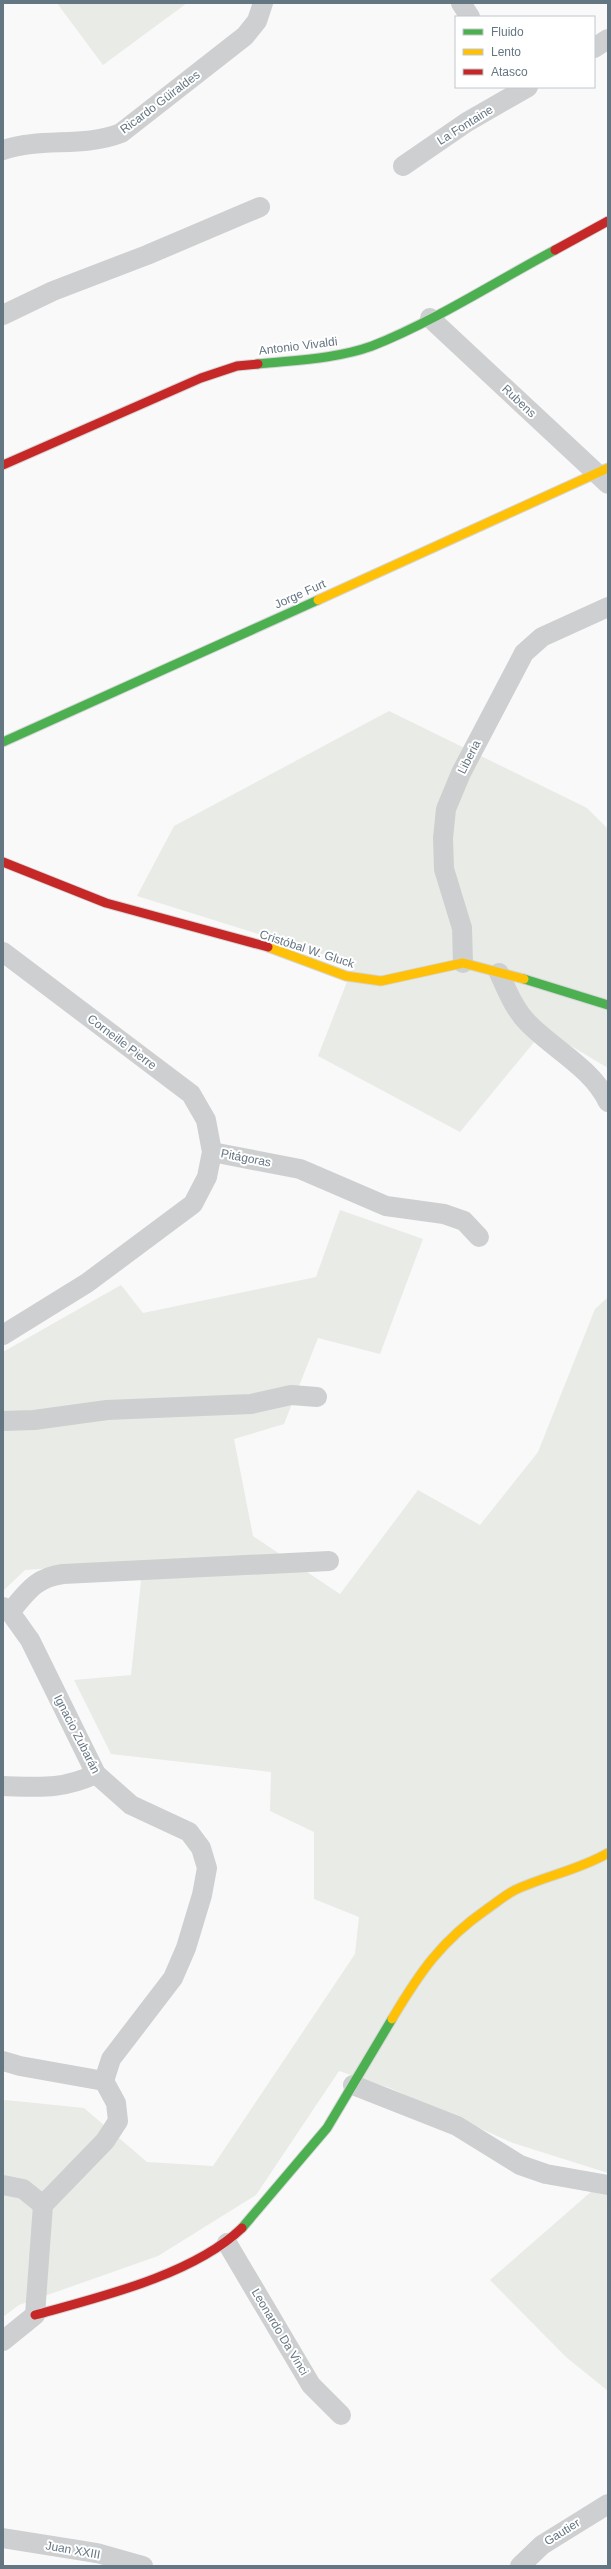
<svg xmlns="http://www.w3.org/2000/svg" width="611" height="2569" viewBox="0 0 611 2569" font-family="Helvetica,sans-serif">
	<rect width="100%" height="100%" fill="#f9f9f9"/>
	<g fill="#e8ebe6">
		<polygon points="57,3 187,3 103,65"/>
		<polygon points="389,711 587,808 608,829 608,1068 544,1030 460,1132 318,1056 354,964 137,896 174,826"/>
		<polygon points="340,1210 423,1239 380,1354 318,1338 284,1424 234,1439 253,1536 340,1594 418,1490 480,1525 538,1452 595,1309 608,1297 608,2173 513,2143 390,2088 339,2071 256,2195 158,2256 19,2305 3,2317 3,2102 5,2100 84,2108 147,2162 213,2166 355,1954 359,1917 314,1899 314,1832 270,1811 271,1772 111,1754 74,1680 131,1675 143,1562 25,1570 3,1591 3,1352 121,1285 143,1313 316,1277"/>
		<polygon points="608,2177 608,2391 566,2357 490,2280"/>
	</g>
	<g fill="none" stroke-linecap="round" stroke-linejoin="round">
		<g stroke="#d5d6d7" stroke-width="11">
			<g id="fast">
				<path d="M 258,364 C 295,360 336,359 372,346 C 435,321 495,282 555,250"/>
				<polyline points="3,742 318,600"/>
				<polyline points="524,979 608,1005"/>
				<polyline points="242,2228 327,2128 392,2019"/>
			</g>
		</g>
		<g stroke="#d5d6d7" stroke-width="11">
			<g id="slow">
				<polyline points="318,600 608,468"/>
				<polyline points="268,947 346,976 381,981 463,963 524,979"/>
				<path d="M 392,2019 C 420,1972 441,1941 487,1909 C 496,1903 505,1895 515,1890 C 545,1876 579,1870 608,1853"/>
			</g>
		</g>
		<g stroke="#d5d6d7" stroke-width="11">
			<g id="jam">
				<polyline points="555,250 608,221"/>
				<polyline points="3,465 201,378 237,366 258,364"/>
				<polyline points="3,862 106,903 268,947"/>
				<path d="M 35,2315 C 100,2297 193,2275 242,2228"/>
			</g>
		</g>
		<g stroke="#cecfd0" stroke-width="20">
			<polyline points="461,3 470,17"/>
			<polyline points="594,48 608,39"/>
			<path d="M 3,150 C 41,137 83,148 121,133 L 245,36 L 257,21 L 263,3"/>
			<polyline points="403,166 467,122 528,87"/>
			<polyline points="3,315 53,291 147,255 260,207"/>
			<polyline points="430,318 608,484"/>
			<polyline points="3,952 191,1094 206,1120 212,1152 207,1177 193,1204 87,1283 3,1335"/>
			<polyline points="463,963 462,928 444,869 443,838 446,809 461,773 524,653 542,637 608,607"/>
			<path d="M 499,973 C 507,990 514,1009 528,1023 C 553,1049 592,1068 608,1102"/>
			<polyline points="212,1152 300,1169 386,1206 444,1214 464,1221 479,1237"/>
			<polyline points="3,1421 34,1420 107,1410 251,1404 291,1395 317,1397"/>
			<polyline points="3,1607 10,1612 30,1640 96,1774 131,1805 189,1832 201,1848 207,1868 202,1895 186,1948 173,1978 111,2059 104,2081"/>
			<path d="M 10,1612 C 28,1591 35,1578 63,1574 L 329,1561"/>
			<path d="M 3,1786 C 40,1787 61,1790 96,1774"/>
			<polyline points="3,2061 20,2066 104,2081"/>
			<polyline points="353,2085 457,2126 520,2165 546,2174 608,2185"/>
			<polyline points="3,2185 23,2189 43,2205"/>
			<polyline points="227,2243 311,2385 341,2415"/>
			<polyline points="3,2341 35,2315 43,2205 105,2141 118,2121 116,2103 104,2081"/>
			<polyline points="3,2538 97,2553 143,2566"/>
			<polyline points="520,2566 542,2545 608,2504"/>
		</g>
		<use href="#fast" stroke="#4caf50" stroke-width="9"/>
		<use href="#slow" stroke="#ffc107" stroke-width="9"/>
		<use href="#jam" stroke="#c62828" stroke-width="9"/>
	</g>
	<g text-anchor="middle" stroke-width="4" stroke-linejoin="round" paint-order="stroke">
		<g font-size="12" fill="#657683" stroke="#fff">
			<text transform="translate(160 102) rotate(-37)" y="4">Ricardo Güiraldes</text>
			<text transform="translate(465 125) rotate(-32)" y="4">La Fontaine</text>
			<text transform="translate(298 346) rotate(-7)" y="4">Antonio Vivaldi</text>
			<text transform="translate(519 401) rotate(43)" y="4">Rubens</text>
			<text transform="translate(300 594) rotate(-24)" y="4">Jorge Furt</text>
			<text transform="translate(469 757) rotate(-63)" y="4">Liberia</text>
			<text transform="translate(307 949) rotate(18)" y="4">Cristóbal W. Gluck</text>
			<text transform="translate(122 1042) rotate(37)" y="4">Corneille Pierre</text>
			<text transform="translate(246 1158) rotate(11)" y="4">Pitágoras</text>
			<text transform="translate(77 1734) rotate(63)" y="4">Ignacio Zubarán</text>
			<text transform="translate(280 2332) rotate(59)" y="4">Leonardo Da Vinci</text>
			<text transform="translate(562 2532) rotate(-32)" y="4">Gautier</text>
			<text transform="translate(73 2550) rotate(10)" y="4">Juan XXIII</text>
		</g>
	</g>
	<rect width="611" height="2569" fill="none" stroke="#657683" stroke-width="8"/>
	<rect x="455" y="16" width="140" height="72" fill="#ffffff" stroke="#c1c8cd"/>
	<rect x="463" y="29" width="20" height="6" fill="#4caf50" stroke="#c1c8cd"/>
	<text x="491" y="36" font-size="12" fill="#657683">Fluido</text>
	<rect x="463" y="49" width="20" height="6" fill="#ffc107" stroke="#c1c8cd"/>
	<text x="491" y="56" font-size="12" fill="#657683">Lento</text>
	<rect x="463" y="69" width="20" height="6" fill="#c62828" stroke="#c1c8cd"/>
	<text x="491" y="76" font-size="12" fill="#657683">Atasco</text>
</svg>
